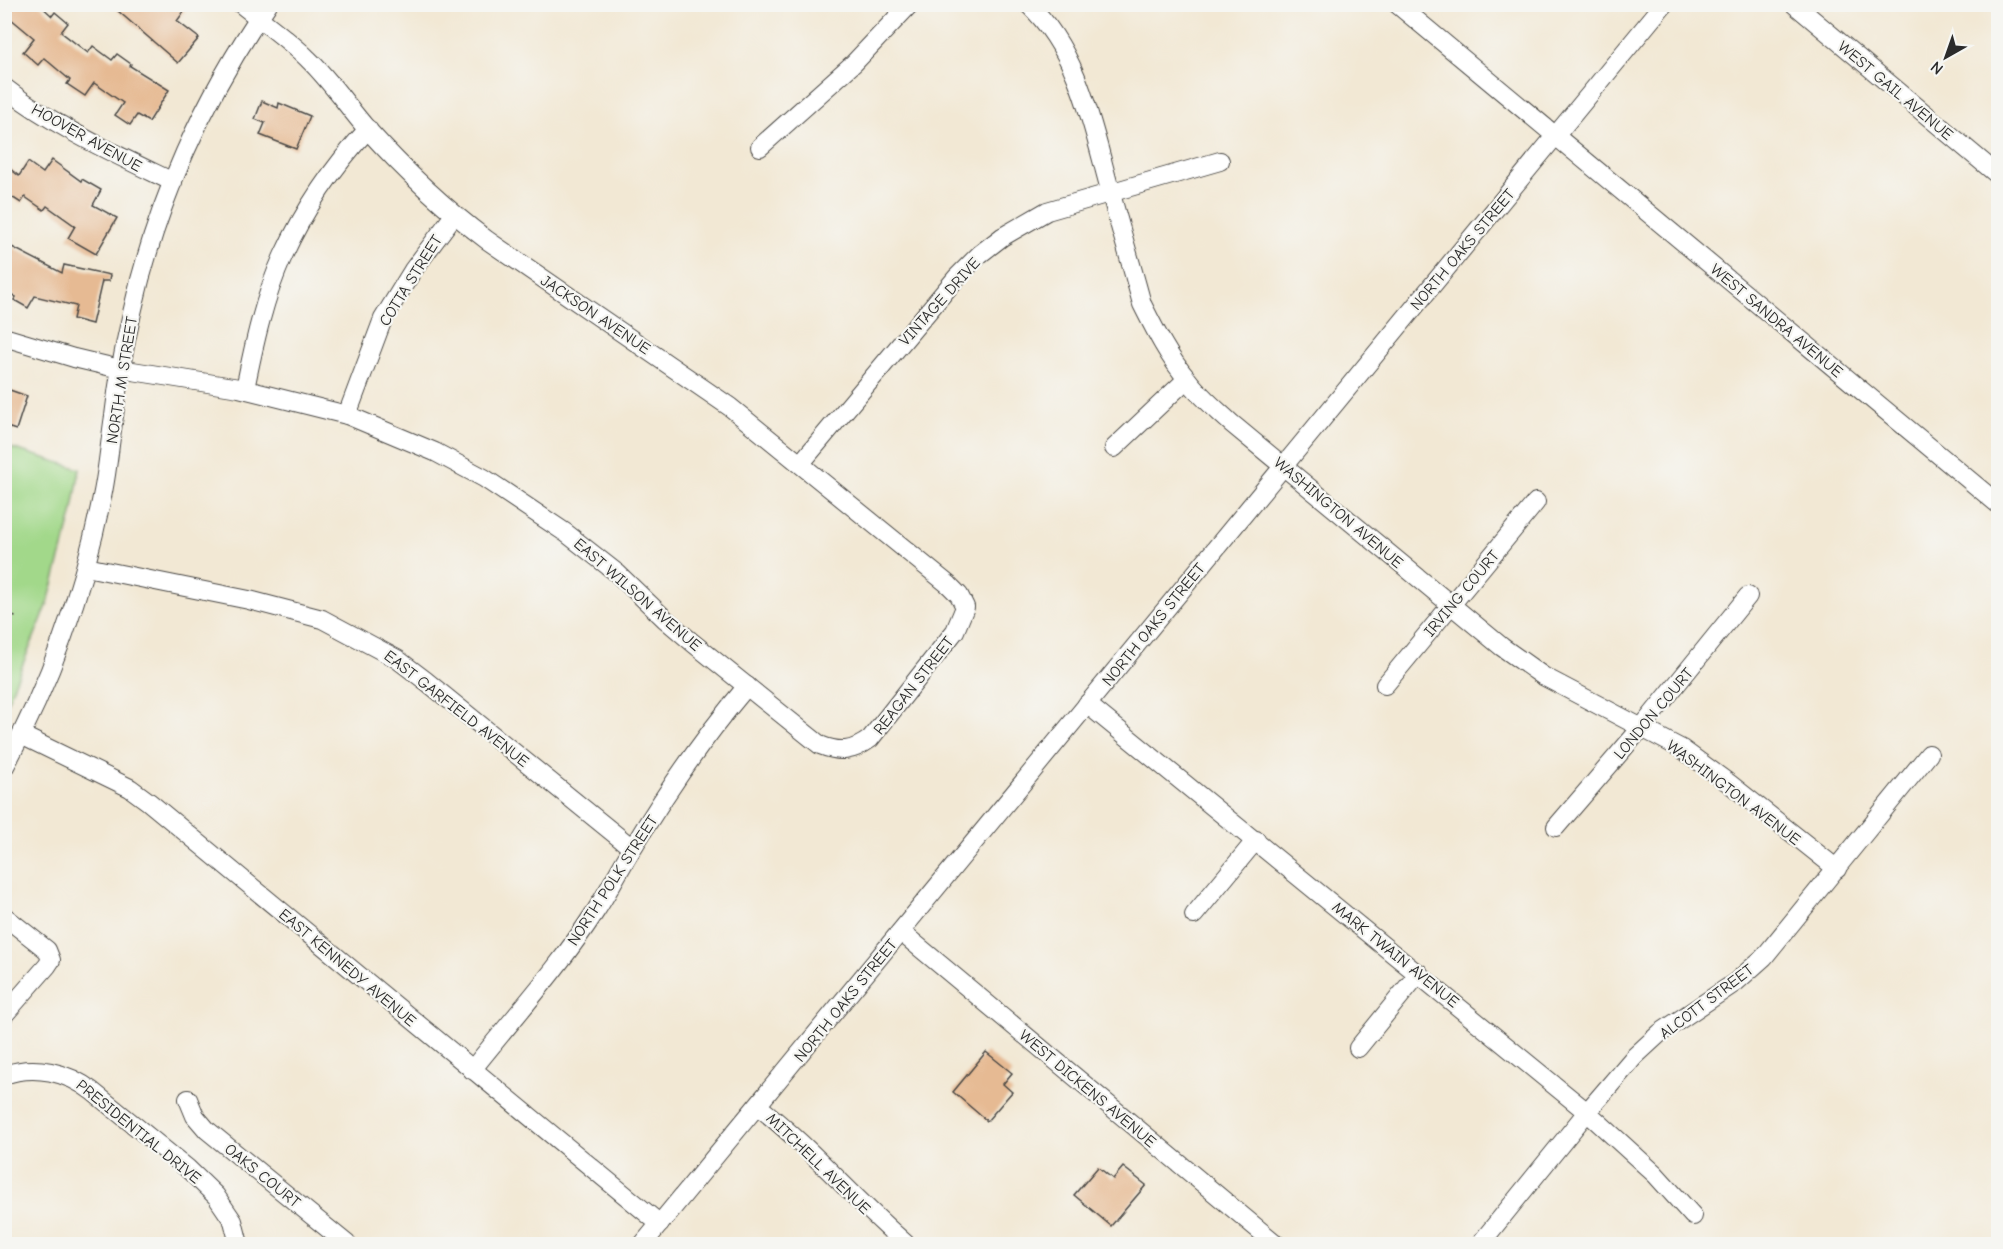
<svg xmlns="http://www.w3.org/2000/svg" width="2003" height="1249" viewBox="0 0 2003 1249" font-family="'Comic Neue',sans-serif">
	<rect width="100%" height="100%" fill="#f6f6f2"/>
	<filter id="ink" filterUnits="userSpaceOnUse"><feTurbulence type="fractalNoise" baseFrequency=".0167" numOctaves="2"/><feDisplacementMap in="SourceGraphic" scale="12" xChannelSelector="R" yChannelSelector="G"/><feConvolveMatrix kernelMatrix="1 2 1 2 8 2 1 2 1" color-interpolation-filters="sRGB"/></filter>
	<filter id="wash" filterUnits="userSpaceOnUse"><feTurbulence type="fractalNoise" baseFrequency=".008" numOctaves="4" result="noise"/><feDisplacementMap in="SourceGraphic" scale="24" xChannelSelector="R" yChannelSelector="G"/><feGaussianBlur stdDeviation="1.35" result="paint"/><feColorMatrix in="noise" values="0 0 0 0 0 0 0 0 0 0 0 0 0 0 0 0 0 1.4 0 .05"/><feComposite in="paint" operator="in"/></filter>
	<g filter="url(#wash)">
		<rect width="100%" height="100%" fill="#f2e8d4"/>
		<polygon fill="#a2d88a" stroke="#66825a" stroke-width="1.5" points="5,446 80,469 72,515 47,606 5,707"/>
		<g id="blocks">
			<g fill="#e6ba93">
				<polygon points="4,4 39,4 52,16 55,12 68,23 61,32 88,53 93,46 112,60 117,54 131,64 130,66 169,90 149,122 137,115 130,125 115,115 123,103 94,83 85,96 67,84 70,80 44,58 38,65 23,52 34,38 4,13"/>
				<polygon points="110,4 178,4 185,10 177,21 199,38 178,63"/>
				<polygon points="262,101 278,108 279,103 310,116 296,149 260,135 265,123 255,119"/>
				<polygon points="52,160 81,181 82,179 101,190 93,205 117,218 96,254 68,238 75,226 47,206 44,210 25,197 21,203 4,192 4,164 19,176 28,162 43,173"/>
				<polygon points="4,246 11,249 12,247 62,273 64,265 110,275 109,281 102,281 92,324 73,319 76,306 35,296 28,308 14,300 16,297 4,290"/>
				<polygon points="4,388 27,396 16,430 4,426"/>
				<polygon points="986,1052 1012,1073 1003,1084 1012,1092 987,1121 953,1092"/>
				<polygon points="1098,1167 1113,1179 1123,1167 1146,1185 1111,1226 1074,1195"/>
			</g>
		</g>
	</g>
	<g filter="url(#ink)">
		<use href="#blocks" fill-opacity="0" stroke="#494744" stroke-width="1.5"/>
		<g fill="none" stroke-linecap="round" stroke-linejoin="round">
			<g stroke="#494744" stroke-width="20">
				<g id="minor">
					<path d="M 1028,4 C 1079,52 1092,125 1110,190 C 1120,228 1132,266 1142,304 C 1155,330 1169,358 1188,380 C 1200,396 1216,409 1231,423 L 1502,647 L 1543,676 L 1682,749 L 1730,784 L 1837,869"/>
					<polyline points="1397,4 1998,504"/>
					<polyline points="1794,4 1998,175"/>
					<path d="M 4,87 C 55,127 115,154 173,182"/>
					<polyline points="760,147 854,63 910,4"/>
					<path d="M 4,337 L 74,358 L 120,369 L 239,388 L 347,415 L 435,452 L 484,478 L 566,533 L 617,573 L 666,620 L 693,643 L 820,745 C 840,753 852,752 870,739 L 955,631 L 965,607 L 959,595 L 949,585 L 730,407 L 487,240 C 443,207 404,170 367,129 C 347,106 330,80 308,59 C 288,39 263,22 241,4"/>
					<path d="M 245,389 C 254,344 264,298 283,256 C 304,210 334,166 368,129"/>
					<polyline points="347,415 383,319 413,270 454,215"/>
					<polyline points="1114,448 1187,379"/>
					<polyline points="801,463 957,277 980,254 1002,237 1047,211 1220,161"/>
					<polyline points="86,567 249,600 322,619 397,659 426,681 632,848"/>
					<polyline points="1385,685 1536,502"/>
					<polyline points="1087,704 1587,1112 1655,1174 1693,1216"/>
					<polyline points="21,735 130,788 149,802 660,1224"/>
					<path d="M 4,768 C 51,681 84,589 103,492 C 108,467 110,441 114,416 C 118,381 124,347 132,313 C 156,203 204,97 268,4"/>
					<polyline points="1556,827 1642,727 1748,596"/>
					<polyline points="1194,915 1256,840"/>
					<polyline points="4,916 47,950 51,960 47,966 4,1015"/>
					<polyline points="901,932 1276,1244"/>
					<polyline points="1358,1048 1419,973"/>
					<path d="M 472,1070 C 513,1018 559,968 595,912 C 608,892 619,870 632,849 C 666,792 704,737 747,686"/>
					<path d="M 4,1075 C 35,1064 67,1072 92,1091 L 187,1168 L 216,1196 L 233,1221 L 239,1244"/>
					<polyline points="188,1099 195,1116 207,1130 347,1244"/>
					<path d="M 758,1106 C 811,1148 855,1200 906,1244"/>
					<polyline points="643,1244 1664,4"/>
					<polyline points="1480,1244 1587,1112 1634,1057 1660,1033 1736,982 1764,957 1929,754"/>
				</g>
			</g>
			<polyline stroke="#494744" stroke-width="3" stroke-dasharray="1.5 4.5" stroke-linecap="butt" points="4,616 15,615 4,634"/>
			<use href="#minor" stroke="#fff" stroke-width="18"/>
		</g>
	</g>
	<g text-anchor="middle" stroke-width="4.5" stroke-linejoin="round" paint-order="stroke">
		<g font-size="16" fill="#2b2b2b" stroke="#f6f6f2">
			<text transform="translate(1896 90) rotate(40)" y="6">WEST GAIL AVENUE</text>
			<text transform="translate(87 137) rotate(29)" y="6">HOOVER AVENUE</text>
			<text transform="translate(1462 249) rotate(-50)" y="6">NORTH OAKS STREET</text>
			<text transform="translate(410 280) rotate(-58)" y="6">COTTA STREET</text>
			<text transform="translate(939 301) rotate(-48)" y="6">VINTAGE DRIVE</text>
			<text transform="translate(596 314) rotate(34)" y="6">JACKSON AVENUE</text>
			<text transform="translate(1777 320) rotate(40)" y="6">WEST SANDRA AVENUE</text>
			<text transform="translate(121 380) rotate(-81)" y="6">NORTH M STREET</text>
			<text transform="translate(1339 512) rotate(40)" y="6">WASHINGTON AVENUE</text>
			<text transform="translate(1461 593) rotate(-50)" y="6">IRVING COURT</text>
			<text transform="translate(638 594) rotate(41)" y="6">EAST WILSON AVENUE</text>
			<text transform="translate(1153 624) rotate(-51)" y="6">NORTH OAKS STREET</text>
			<text transform="translate(913 685) rotate(-52)" y="6">REAGAN STREET</text>
			<text transform="translate(457 708) rotate(38)" y="6">EAST GARFIELD AVENUE</text>
			<text transform="translate(1653 713) rotate(-50)" y="6">LONDON COURT</text>
			<text transform="translate(1734 792) rotate(37)" y="6">WASHINGTON AVENUE</text>
			<text transform="translate(612 880) rotate(-57)" y="6">NORTH POLK STREET</text>
			<text transform="translate(1396 954) rotate(39)" y="6">MARK TWAIN AVENUE</text>
			<text transform="translate(348 967) rotate(40)" y="6">EAST KENNEDY AVENUE</text>
			<text transform="translate(845 1000) rotate(-51)" y="6">NORTH OAKS STREET</text>
			<text transform="translate(1706 1001) rotate(-37)" y="6">ALCOTT STREET</text>
			<text transform="translate(1088 1088) rotate(40)" y="6">WEST DICKENS AVENUE</text>
			<text transform="translate(139 1131) rotate(39)" y="6">PRESIDENTIAL DRIVE</text>
			<text transform="translate(819 1163) rotate(44)" y="6">MITCHELL AVENUE</text>
			<text transform="translate(263 1175) rotate(39)" y="6">OAKS COURT</text>
		</g>
	</g>
	<rect width="2003" height="1249" fill="none" stroke="#f6f6f2" stroke-width="24"/>
	<g transform="translate(1946 57) rotate(220)" stroke="#f6f6f2" stroke-width="4.5" paint-order="stroke">
	<path d="M0-4.5L10 22L0 15L-10 22Z" fill="#2b2b2b"/>
	<text y="-9" font-size="16" font-weight="bold" text-anchor="middle" fill="#2b2b2b">N</text>
	</g>
</svg>
